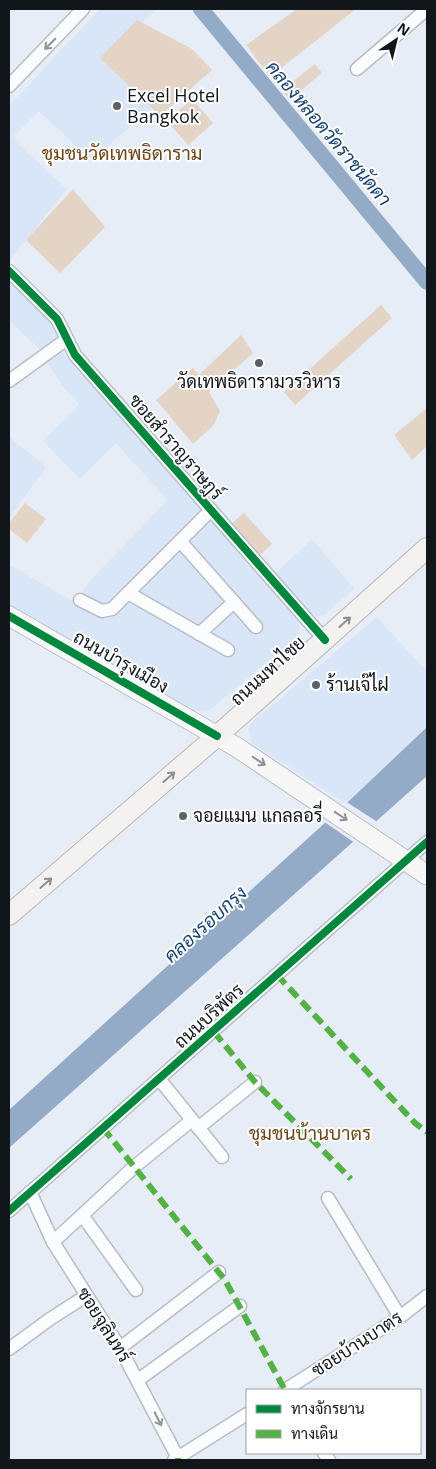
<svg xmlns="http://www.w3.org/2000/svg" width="436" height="1469" viewBox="0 0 436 1469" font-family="'Open Sans',Sarabun,sans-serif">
	<rect width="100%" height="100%" fill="#e6edf6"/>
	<g fill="#d9e6f7">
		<polygon points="100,9 156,9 110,54 156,104 91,161 39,111 14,136 17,143 67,189 9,261 9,106"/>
		<polygon points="9,277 52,321 64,355 184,486 300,620 299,635 210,710 194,711 9,608 9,565 76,603 87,584 168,500 116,443 80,479 43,441 79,404 63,387 37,347 9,320"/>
		<polygon points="9,437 46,467 9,518"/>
		<polygon points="312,539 354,589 324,615 316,616 310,613 276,573"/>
		<polygon points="377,617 427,672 427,727 346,804 252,743 248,730 251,723"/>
	</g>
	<g fill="#e4d4c6">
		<polygon points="297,9 356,9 270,77 246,45"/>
		<polygon points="137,20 192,49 212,70 160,116 100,58"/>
		<polygon points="315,64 322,73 289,100 282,90"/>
		<polygon points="192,99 213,123 188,145 167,121"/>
		<polygon points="73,189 105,227 60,273 26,240"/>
		<polygon points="381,305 392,318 295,405 284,392"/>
		<polygon points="241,335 253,353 209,392 220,411 213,426 193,444 156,400 193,368 199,375"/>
		<polygon points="427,408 427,446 412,460 394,435"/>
		<polygon points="25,503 46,519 27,543 9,529 9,523"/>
		<polygon points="244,513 272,544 260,555 232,523"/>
	</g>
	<polygon fill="#94abc8" points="427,727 427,776 9,1148 9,1110 349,801"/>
	<polygon fill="#e6edf6" points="345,801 379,823 355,843 323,821"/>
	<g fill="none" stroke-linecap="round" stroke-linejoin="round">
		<polyline stroke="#94abc8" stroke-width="16" points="201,9 427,282"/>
		<g stroke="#b9bec5" stroke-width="15">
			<g id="street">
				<polyline points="357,69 427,9"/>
				<polyline points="9,86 83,9"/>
				<polyline points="9,271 57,319 75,355 325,640"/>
				<polyline points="9,381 67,339"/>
				<polyline points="180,541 256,627"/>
				<polyline points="128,593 228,650"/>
				<polyline points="80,600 102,611 112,609 211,510"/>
				<polyline points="199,634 234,602"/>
				<polyline points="160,1080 222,1157"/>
				<polyline points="198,1128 255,1082"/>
				<polyline points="30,1192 53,1242 120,1348 178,1458"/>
				<polyline points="328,1198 400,1317"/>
				<polyline points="9,1211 427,842"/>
				<polyline points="82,1215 136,1290"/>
				<polyline points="53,1242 134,1167 192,1120"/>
				<polyline points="120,1348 219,1272"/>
				<polyline points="9,1349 50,1319 86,1296"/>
				<polyline points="138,1380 240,1306"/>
				<polyline points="285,1390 400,1317 427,1296"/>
				<polyline points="324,1453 329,1460"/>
				<polyline points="174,1460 247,1414"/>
			</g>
		</g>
		<g stroke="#b9bec5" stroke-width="21">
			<polyline id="secondary" points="9,616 238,748 427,875"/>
		</g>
		<g stroke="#bbb9b8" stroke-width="22">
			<polyline id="primary" points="9,915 217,736 427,548"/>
		</g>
		<use href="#street" stroke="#fbfcfe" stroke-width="12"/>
		<use href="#secondary" stroke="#f8f7f8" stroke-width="19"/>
		<use href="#primary" stroke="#f4f2f1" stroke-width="20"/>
		<g stroke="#54b145" stroke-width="6" stroke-dasharray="12 6" stroke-linecap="butt">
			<polyline points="277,975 415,1123 427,1132"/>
			<polyline points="214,1032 255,1082 351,1179"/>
			<polyline points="103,1128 225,1280 285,1390"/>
			<polyline points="178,1458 178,1460"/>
		</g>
		<g stroke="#fff" stroke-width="11">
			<g id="cycleway">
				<polyline points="9,271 57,319 75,355 325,640"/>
				<polyline points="9,616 217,736"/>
				<polyline points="9,1211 427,842"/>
			</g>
		</g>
		<use href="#cycleway" stroke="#00873e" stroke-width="8"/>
	</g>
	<defs><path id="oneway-shaft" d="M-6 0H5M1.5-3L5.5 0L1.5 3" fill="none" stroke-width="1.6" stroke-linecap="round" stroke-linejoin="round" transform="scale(1.25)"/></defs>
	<g stroke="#929498">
		<use href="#oneway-shaft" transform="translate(50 44) rotate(135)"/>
		<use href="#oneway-shaft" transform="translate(158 1419) rotate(63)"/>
	</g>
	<g stroke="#8e8f91">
		<use href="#oneway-shaft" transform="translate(345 622) rotate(-42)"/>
		<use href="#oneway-shaft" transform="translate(169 777) rotate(-41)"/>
		<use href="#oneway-shaft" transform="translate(46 883) rotate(-41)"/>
	</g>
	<g stroke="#909295">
		<use href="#oneway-shaft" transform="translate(259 761) rotate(33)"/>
		<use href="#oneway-shaft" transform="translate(341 816) rotate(34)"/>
	</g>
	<g fill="#5c6168" stroke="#fff" stroke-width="2">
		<circle cx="117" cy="106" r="5"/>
		<circle cx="259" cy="363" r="5"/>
		<circle cx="316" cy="685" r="5"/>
		<circle cx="183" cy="816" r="5"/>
	</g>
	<g text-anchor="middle" stroke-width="4" stroke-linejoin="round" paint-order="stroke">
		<g font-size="18" fill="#11161b" stroke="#fff" text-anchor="start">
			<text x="127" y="102">Excel Hotel<tspan x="127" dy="21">Bangkok</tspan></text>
			<text x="259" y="388" text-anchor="middle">วัดเทพธิดารามวรวิหาร</text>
			<text x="326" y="691">ร้านเจ๊ไฝ</text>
			<text x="193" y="822">จอยแมน แกลลอรี่</text>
		</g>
		<g font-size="18" fill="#11161b" stroke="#fff">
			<text transform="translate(176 447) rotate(49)" y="6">ซอยสำราญราษฎร์</text>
			<text transform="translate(121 662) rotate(30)" y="6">ถนนบำรุงเมือง</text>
			<text transform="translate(268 671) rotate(-42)" y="6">ถนนมหาไชย</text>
			<text transform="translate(209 1016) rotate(-42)" y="6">ถนนบริพัตร</text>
			<text transform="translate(104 1325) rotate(58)" y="6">ซอยจุลินทร์</text>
			<text transform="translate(357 1344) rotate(-33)" y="6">ซอยบ้านบาตร</text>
		</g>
		<g font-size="19" font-style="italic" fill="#174273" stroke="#fff">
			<text transform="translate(329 133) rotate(50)" y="7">คลองหลอดวัดราชนัดดา</text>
			<text transform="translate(205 924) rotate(-42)" y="7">คลองรอบกรุง</text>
		</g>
		<g font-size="19" fill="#6e461a" stroke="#fff">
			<text x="122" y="160">ชุมชนวัดเทพธิดาราม</text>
			<text x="310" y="1140">ชุมชนบ้านบาตร</text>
		</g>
	</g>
	<rect width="436" height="1469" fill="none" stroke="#11161b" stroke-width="20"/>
	<rect x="246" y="1389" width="175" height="65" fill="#ffffff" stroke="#a0a2a4"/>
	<rect x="256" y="1405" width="25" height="8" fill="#00873e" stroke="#a0a2a4"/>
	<text x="291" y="1414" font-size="15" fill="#11161b">ทางจักรยาน</text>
	<rect x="256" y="1430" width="25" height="8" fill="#54b145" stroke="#a0a2a4"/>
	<text x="291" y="1439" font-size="15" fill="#11161b">ทางเดิน</text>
	<g transform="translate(396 40) rotate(35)" stroke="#ffffff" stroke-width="4" paint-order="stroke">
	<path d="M0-4L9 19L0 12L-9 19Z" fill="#11161b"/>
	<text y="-8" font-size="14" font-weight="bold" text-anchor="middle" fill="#11161b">N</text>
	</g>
</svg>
